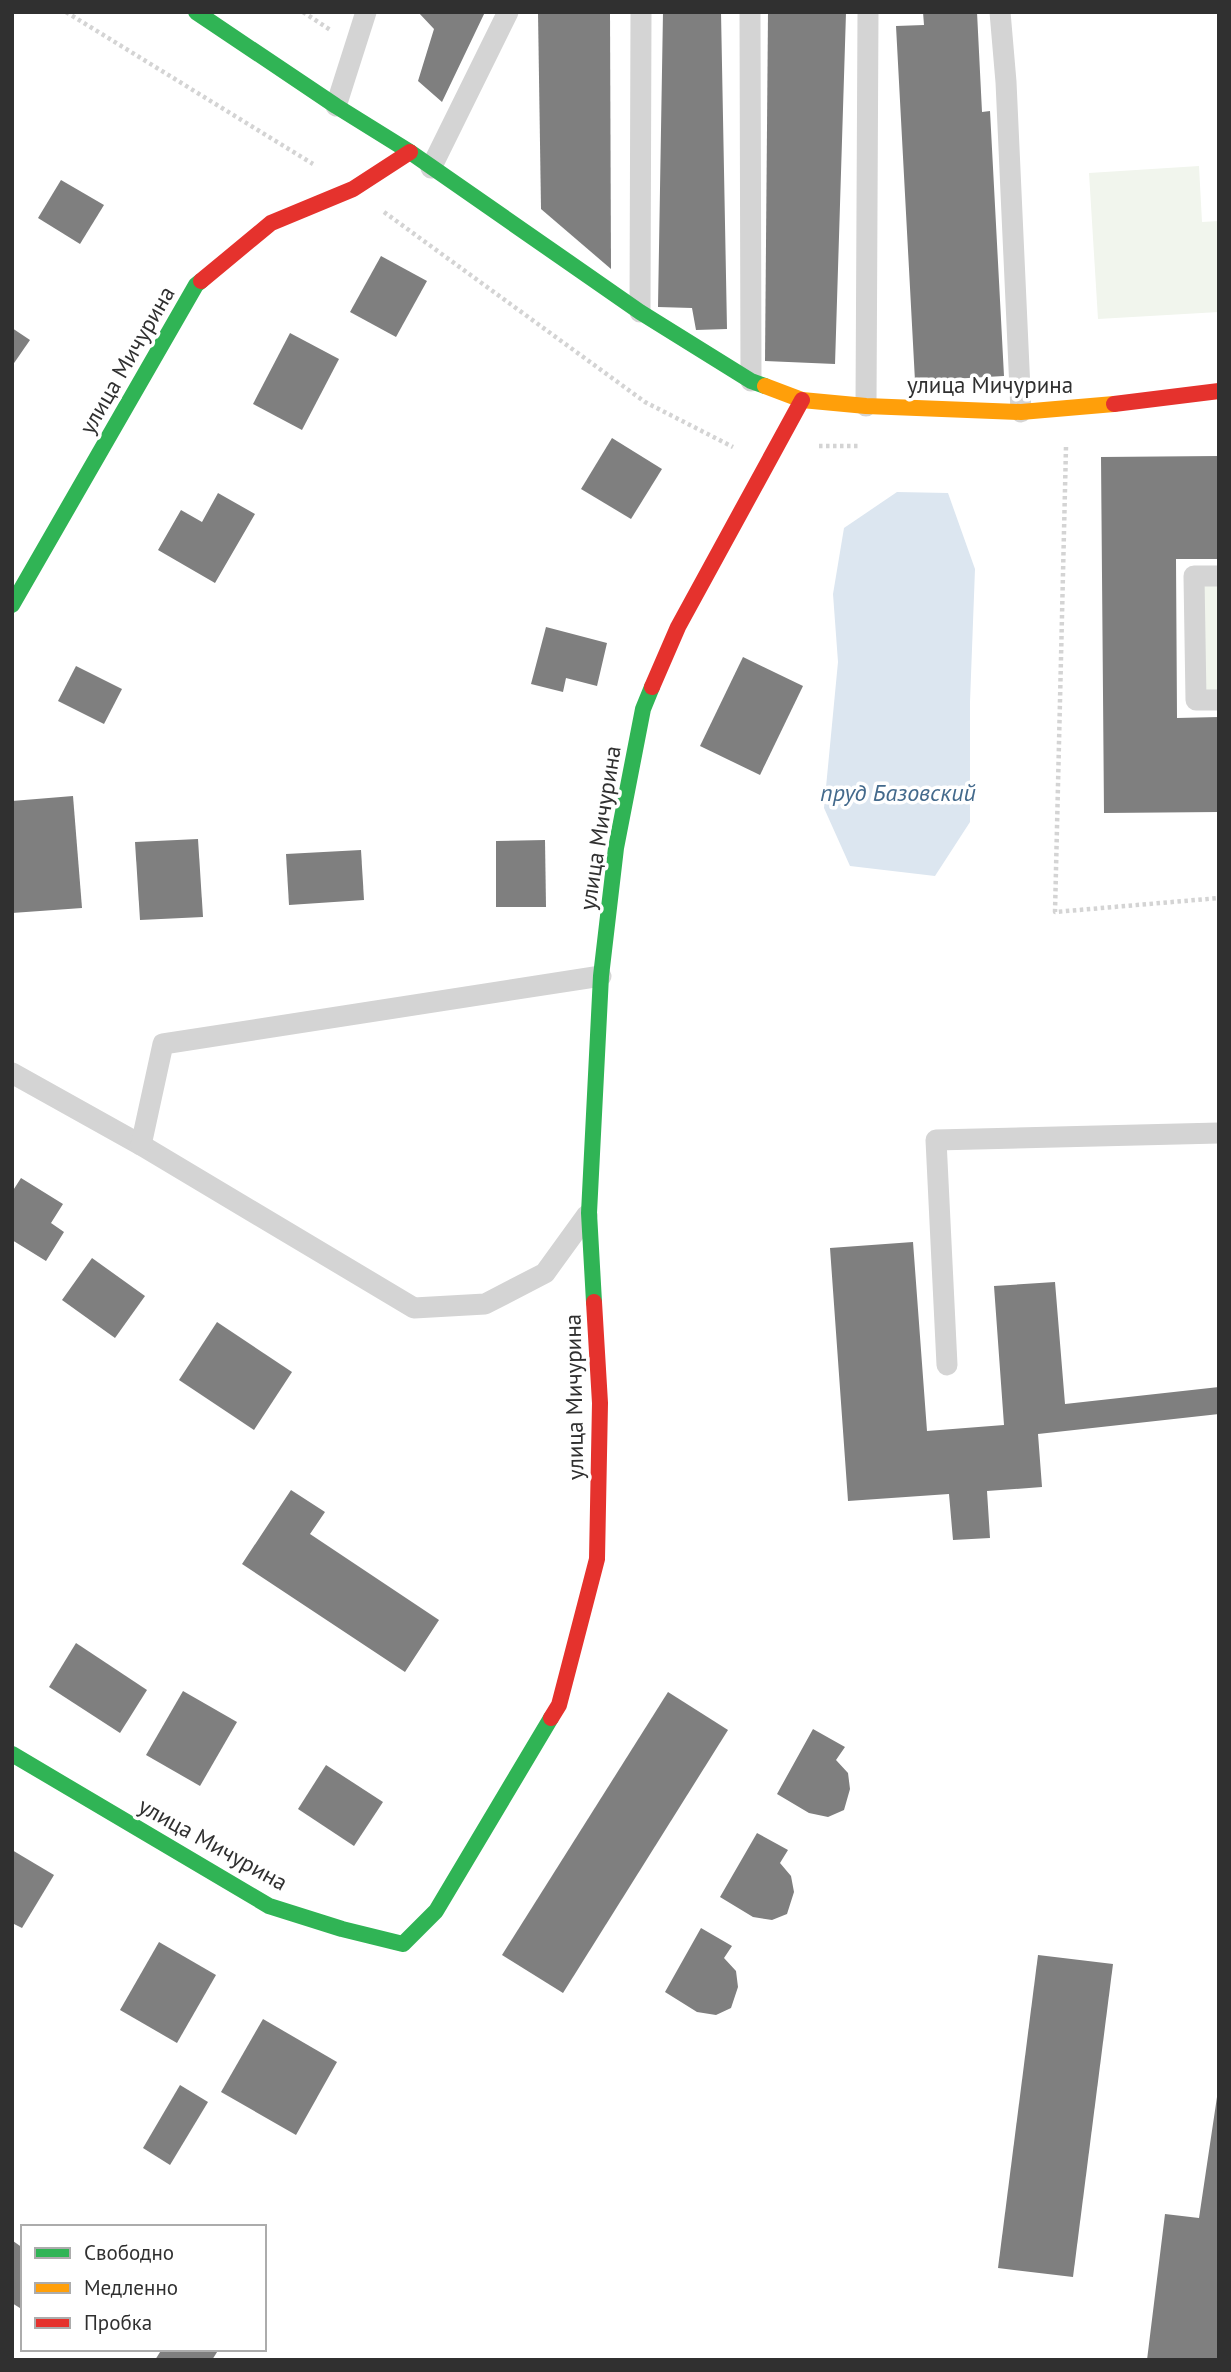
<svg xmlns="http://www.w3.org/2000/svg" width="1231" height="2372" viewBox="0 0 1231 2372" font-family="'PT Sans',sans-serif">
	<rect width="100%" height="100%" fill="#fff"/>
	<g fill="#f1f5ed">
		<polygon points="1199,166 1202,222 1219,221 1219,312 1098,319 1089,173"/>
		<polygon points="1194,576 1219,576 1219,700 1196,700"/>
	</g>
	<polygon fill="#dce6f0" points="897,492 948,493 975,569 970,702 970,822 935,876 850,866 824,808 838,662 833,594 844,528"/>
	<g fill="#7f7f7f">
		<polygon points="418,12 485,12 442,102 418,81 434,29"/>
		<polygon points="538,12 610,12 611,269 541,209"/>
		<polygon points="663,12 721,12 727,329 696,330 692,308 658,307"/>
		<polygon points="768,12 846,12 835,364 765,361"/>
		<polygon points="923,12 977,12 982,112 990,111 1004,376 915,381 896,26 924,25"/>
		<polygon points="61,180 104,205 80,244 38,218"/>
		<polygon points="381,256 427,281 396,337 350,312"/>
		<polygon points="12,328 30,340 12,366"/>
		<polygon points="290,333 339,359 302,430 253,404"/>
		<polygon points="612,438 662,469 631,519 581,489"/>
		<polygon points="1219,456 1219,559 1176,559 1177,718 1219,717 1219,812 1104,813 1101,457"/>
		<polygon points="218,493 255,514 215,583 158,550 181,510 202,522"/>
		<polygon points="546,627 607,643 597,686 566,678 563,692 531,684"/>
		<polygon points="743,657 803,686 760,775 700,746"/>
		<polygon points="76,666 122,689 104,724 58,701"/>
		<polygon points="73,796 82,908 12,913 12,801"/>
		<polygon points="198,839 203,917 140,920 135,842"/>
		<polygon points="545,840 546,907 496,907 496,841"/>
		<polygon points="361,850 364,900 289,905 286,854"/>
		<polygon points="21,1178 63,1204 51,1223 64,1232 46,1261 12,1240 12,1192"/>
		<polygon points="913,1242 927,1431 1004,1425 994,1286 1055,1282 1065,1404 1219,1387 1219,1414 1038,1434 1042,1487 987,1491 990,1538 953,1540 949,1494 848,1501 830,1248"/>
		<polygon points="92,1258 145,1296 115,1338 62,1300"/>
		<polygon points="217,1322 292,1372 254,1430 179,1380"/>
		<polygon points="291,1490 325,1512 310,1534 439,1620 405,1672 242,1564"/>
		<polygon points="76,1643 147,1690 120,1733 49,1687"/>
		<polygon points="183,1691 237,1722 200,1786 146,1755"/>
		<polygon points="668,1692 728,1730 563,1993 502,1955"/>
		<polygon points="813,1729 845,1747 836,1760 848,1773 850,1789 844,1810 828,1817 809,1813 777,1794"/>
		<polygon points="326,1765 383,1802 354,1846 298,1809"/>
		<polygon points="757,1833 788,1850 780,1863 791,1876 794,1892 787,1914 772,1920 753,1917 720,1897"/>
		<polygon points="12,1850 54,1875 22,1928 12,1923"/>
		<polygon points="701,1928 732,1946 724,1958 736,1971 738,1987 731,2008 716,2015 697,2012 665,1992"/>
		<polygon points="159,1942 216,1975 177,2043 120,2010"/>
		<polygon points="1038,1955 1113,1964 1073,2277 998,2268"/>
		<polygon points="263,2019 337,2062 296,2135 221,2092"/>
		<polygon points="180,2085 208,2102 170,2165 143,2148"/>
		<polygon points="1217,2097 1219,2360 1147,2360 1165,2214 1199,2218"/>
		<polygon points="13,2241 23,2248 23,2310 12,2303"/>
		<polygon points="162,2349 219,2349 212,2360 155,2360"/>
	</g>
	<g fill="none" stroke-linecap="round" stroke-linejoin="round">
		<g stroke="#d4d4d4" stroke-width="4.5" stroke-dasharray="3.5 3.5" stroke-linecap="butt">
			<polyline points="66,12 313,164"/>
			<polyline points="303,12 332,31"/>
			<polyline points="384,212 645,402 733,447"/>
			<polyline points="819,446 859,446"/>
			<polyline points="1066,447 1055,912 1219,898"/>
		</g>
		<g stroke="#d4d4d4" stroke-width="21">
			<polyline points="750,12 751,381"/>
			<polyline points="1000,12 1006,82 1021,412"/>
			<polyline points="336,106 366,12"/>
			<polyline points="431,168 508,12"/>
			<polyline points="640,312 641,12"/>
			<polyline points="866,406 868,12"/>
			<polyline points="1219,576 1194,576 1196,700 1219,700"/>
			<polyline points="12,1073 141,1145 414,1308 485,1304 545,1273 587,1215"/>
			<polyline points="141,1145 163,1044 601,976"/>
			<polyline points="947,1365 936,1140 1219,1133"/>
		</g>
		<g stroke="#30b455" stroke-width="16">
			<polyline points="196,12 336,106 410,152 640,312 751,381 765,386"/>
			<polyline points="12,605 196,285 201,281"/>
			<polyline points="594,1302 589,1213 601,976 616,848 643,709 652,687"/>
			<polyline points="12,1754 269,1906 342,1929 403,1944 436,1911 551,1718"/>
		</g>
		<polyline stroke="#ff9f0a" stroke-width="16" points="765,386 802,400 866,406 1021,412 1114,404"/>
		<g stroke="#e5322d" stroke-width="16">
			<polyline points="201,281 271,223 353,189 410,152"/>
			<polyline points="1114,404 1219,391"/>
			<polyline points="652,687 678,627 802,400"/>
			<polyline points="551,1718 559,1705 597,1559 600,1403 594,1302"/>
		</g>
	</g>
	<g text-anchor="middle" stroke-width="7" stroke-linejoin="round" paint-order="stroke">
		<g font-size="23" fill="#303030" stroke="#fff">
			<text transform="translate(127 360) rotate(-60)" y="8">улица Мичурина</text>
			<text x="990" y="393">улица Мичурина</text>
			<text transform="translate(600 828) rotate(-81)" y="8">улица Мичурина</text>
			<text transform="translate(574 1397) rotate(-91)" y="8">улица Мичурина</text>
			<text transform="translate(213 1844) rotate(29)" y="8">улица Мичурина</text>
		</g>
		<g font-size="24" font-style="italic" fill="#446a8c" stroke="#fff">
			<text x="898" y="801">пруд Базовский</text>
		</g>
	</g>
	<rect width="1231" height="2372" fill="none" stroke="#303030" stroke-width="28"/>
	<rect x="21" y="2225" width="245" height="126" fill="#ffffff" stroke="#acacac" stroke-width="2"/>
	<rect x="35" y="2248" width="35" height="10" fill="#30b455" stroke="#acacac" stroke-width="2"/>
	<text x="84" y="2260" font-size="21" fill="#303030">Свободно</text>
	<rect x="35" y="2283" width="35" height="10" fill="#ff9f0a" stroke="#acacac" stroke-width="2"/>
	<text x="84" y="2295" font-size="21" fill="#303030">Медленно</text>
	<rect x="35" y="2318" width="35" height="10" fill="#e5322d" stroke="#acacac" stroke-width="2"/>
	<text x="84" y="2330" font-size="21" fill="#303030">Пробка</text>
</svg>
